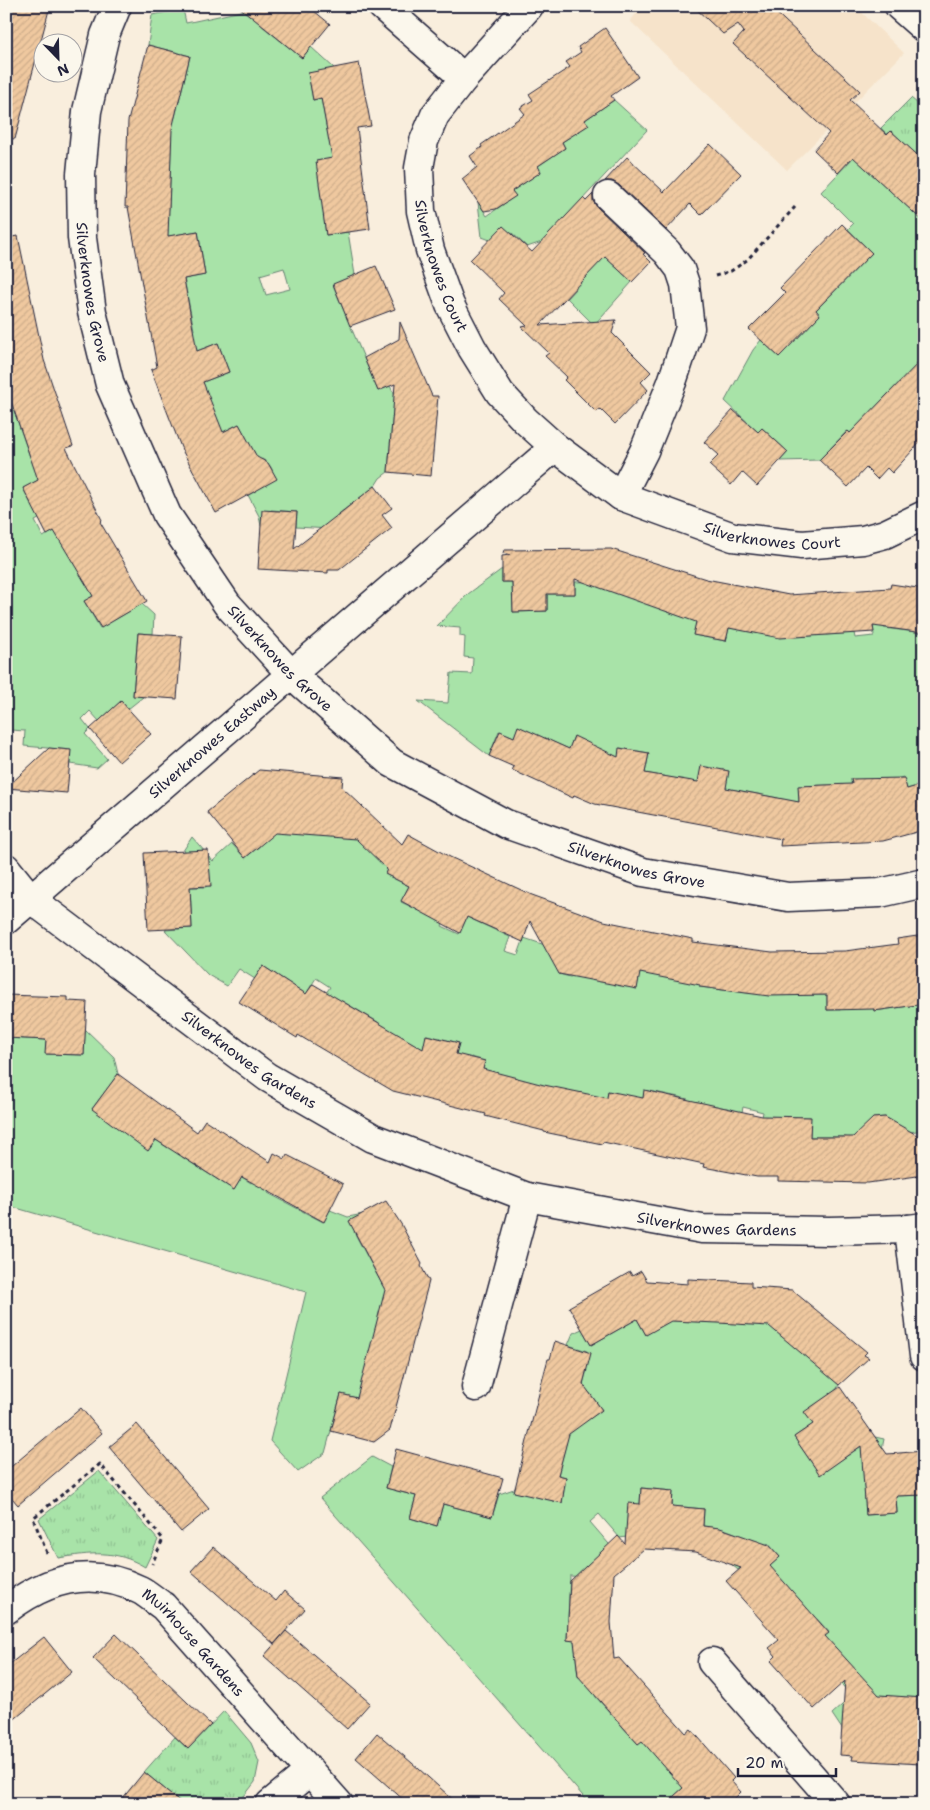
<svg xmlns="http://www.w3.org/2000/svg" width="930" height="1810" viewBox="0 0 930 1810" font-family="'Shantell Sans',sans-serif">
	<defs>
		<pattern id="grass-tufts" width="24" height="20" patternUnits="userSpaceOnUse" patternTransform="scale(1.25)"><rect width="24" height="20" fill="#a8e3a8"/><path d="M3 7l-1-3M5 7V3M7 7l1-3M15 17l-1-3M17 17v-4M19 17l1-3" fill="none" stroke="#90c292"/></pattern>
		<pattern id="building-hatch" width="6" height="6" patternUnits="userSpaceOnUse" patternTransform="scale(1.25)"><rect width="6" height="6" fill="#efc89f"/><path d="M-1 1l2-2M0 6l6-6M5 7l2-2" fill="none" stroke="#cdac8a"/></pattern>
	</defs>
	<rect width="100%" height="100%" fill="#f9eedd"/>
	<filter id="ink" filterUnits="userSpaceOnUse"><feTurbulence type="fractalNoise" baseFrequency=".02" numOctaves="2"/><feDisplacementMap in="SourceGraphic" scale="10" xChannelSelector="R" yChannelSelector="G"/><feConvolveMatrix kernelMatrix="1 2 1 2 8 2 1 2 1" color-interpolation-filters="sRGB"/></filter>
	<g filter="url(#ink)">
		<polygon fill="#f6e3ca" points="643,6 855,6 904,53 787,170 630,21"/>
		<g fill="url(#grass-tufts)" stroke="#658272">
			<polygon points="911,98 924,109 924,161 891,131 887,134 881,128"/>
			<path d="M 99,1471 L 158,1540 L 145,1567 C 115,1549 91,1553 58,1558 L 39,1519 Z"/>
			<polygon points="224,1711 251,1743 259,1762 255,1782 245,1795 234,1804 183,1804 144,1772 175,1737 188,1749"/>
		</g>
		<g fill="#a8e3a8" stroke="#658272" fill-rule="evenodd">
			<path d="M 183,9 L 186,23 L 251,9 L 262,26 L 302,58 L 311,47 L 334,68 L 310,83 L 313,100 L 321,98 L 328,134 L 339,158 L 317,161 L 326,235 L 348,232 L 355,275 L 333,285 L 378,391 L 390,386 L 393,392 L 423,390 L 393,409 L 388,472 L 380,478 L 375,486 L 336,516 L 345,541 L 330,529 L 296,527 L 297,512 L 271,510 L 270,527 L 261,526 L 259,516 L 248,495 L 254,492 L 254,489 L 273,479 C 274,469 270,464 262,459 L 245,469 L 241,462 L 255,454 L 239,424 L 216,436 L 203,382 L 229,372 L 218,343 L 181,357 L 173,334 L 194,330 L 184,279 L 205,275 L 198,231 L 164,237 L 169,208 L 171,145 L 163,144 L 175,117 L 190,56 L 148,45 L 152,15 ZM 284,268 L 290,289 L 266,295 L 260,275 Z"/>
			<polygon points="614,100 647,130 564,219 632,282 594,325 567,298 575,289 545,241 527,247 512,233 490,240 482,237 478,202 487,216 515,196 512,191 541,172 538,166 565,148 562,142 588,125 585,120"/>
			<polygon points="881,128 887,134 861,164 924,222 924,333 921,336 924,339 924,362 851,433 847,431 819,460 780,461 788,452 762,428 758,432 725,401 753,350 761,340 779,357 820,315 816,310 872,253 848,229 853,224 821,192"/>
			<polygon points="6,387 31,460 51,474 23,488 31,504 48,514 35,521 43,537 56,530 93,596 84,601 100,628 142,604 154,615 153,634 138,633 133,695 143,697 128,709 121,701 99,721 90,711 82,719 90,729 85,734 107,759 97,768 70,764 70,750 24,746 25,731 11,730 9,744 6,744"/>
			<polygon points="502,569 502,582 512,582 513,612 547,611 547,594 575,594 575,582 601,581 697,616 694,635 726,641 729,628 791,637 854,633 855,638 874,636 872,611 887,609 884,628 924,633 924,784 907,789 903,777 883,783 851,780 852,799 834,800 834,785 799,786 799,802 785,803 778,798 645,773 649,753 620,748 610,799 574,736 569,749 518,727 514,737 499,731 489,756 418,701 448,703 451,673 472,674 473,658 464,657 465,637 460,636 460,628 437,626 468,594"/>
			<polygon points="240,821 339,823 391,861 385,874 409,886 401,902 418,910 428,891 452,905 442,926 459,934 467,917 510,937 505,951 518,955 524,938 563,951 559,974 570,977 575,975 640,973 701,982 700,987 748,993 827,995 827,1010 840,1010 871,991 874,1011 924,1004 924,1115 922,1115 924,1130 894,1134 892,1121 885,1117 873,1118 871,1150 846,1137 810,1137 810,1117 787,1117 757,1141 763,1112 743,1107 739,1127 732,1109 715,1106 687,1107 688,1099 645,1090 641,1107 608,1091 607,1098 478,1090 485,1061 471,1057 469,1064 454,1060 459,1043 427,1035 416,1077 378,1022 342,1001 330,1021 314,1011 330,987 316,978 306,994 263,966 255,979 239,969 227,986 208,975 165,930 192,928 190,887 206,887 210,882 184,865 183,851 192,837 213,861 232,844 245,858 260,846"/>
			<polygon points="85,1029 114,1057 118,1074 92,1109 156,1140 168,1148 174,1141 187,1148 182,1157 234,1190 242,1177 251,1183 264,1163 274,1180 268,1193 323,1222 330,1210 348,1217 363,1214 354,1232 383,1286 396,1279 357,1398 341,1394 325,1453 298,1472 270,1441 306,1292 6,1205 6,1038 46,1040 46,1054 84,1055"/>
			<polygon points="646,1300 765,1314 839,1385 836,1390 805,1412 813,1424 794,1437 820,1474 875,1437 884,1439 881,1454 864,1482 866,1515 897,1513 896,1496 924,1495 924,1698 842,1729 832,1714 852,1696 841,1684 846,1681 816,1644 829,1632 817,1619 796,1638 770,1566 780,1557 768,1543 738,1570 732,1565 742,1536 727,1530 703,1526 704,1509 672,1506 673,1491 641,1488 640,1504 626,1537 620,1538 599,1514 590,1522 621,1558 603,1578 570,1576 567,1640 599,1642 575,1647 578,1677 615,1674 595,1696 638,1744 657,1727 683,1788 673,1797 679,1804 590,1804 320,1498 372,1457 391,1467 386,1488 416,1496 410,1518 437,1526 443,1504 492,1517 499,1494 526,1485 520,1467 547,1474 562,1503 566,1477 558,1475 573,1416 583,1423 602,1410 590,1393 581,1391 587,1370 581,1367 587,1351 568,1345 573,1333 582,1329 591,1345 637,1319 646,1335"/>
		</g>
		<g fill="url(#building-hatch)" stroke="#22223b">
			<polygon points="6,6 50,6 15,139 6,138"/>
			<polygon points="238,6 308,6 330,24 302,58"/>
			<polygon points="693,6 769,6 860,91 850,100 887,135 891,131 924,161 924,222 853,157 838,173 814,150 829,133 733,44 744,32 738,24 723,34"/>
			<polygon points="605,28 638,77 611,96 614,100 585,120 589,125 562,142 565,148 538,166 541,172 512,191 516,196 496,209 484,211 462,179 477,167 470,156 482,147 481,145 525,114 520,108 533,100 529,94 570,67 566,62 581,52 578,47"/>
			<polygon points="148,45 190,56 172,129 168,236 198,231 205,275 184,279 197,351 218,343 229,372 203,382 223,432 239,424 257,457 268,463 277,479 216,513 182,450 151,370 157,367 128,207 125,207 128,121"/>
			<polygon points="359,63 371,126 357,128 370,229 326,235 316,161 332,158 321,98 313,100 308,73"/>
			<polygon points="710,144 741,174 701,215 690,204 666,230 619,185 612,181 605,181 627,157 664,192"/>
			<polygon points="593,194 593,201 597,207 645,253 643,254 651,262 632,282 605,257 540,325 616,320 612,333 651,372 641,382 648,390 615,424 600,409 596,412 564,380 567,377 545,356 549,353 522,327 527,326 499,299 504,293 470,260 503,226 532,252 583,198 586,201"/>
			<polygon points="842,224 872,253 816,310 820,315 779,357 749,329 785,293 780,288"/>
			<polygon points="18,236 44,360 73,446 66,448 102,520 100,522 147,601 101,628 84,601 93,596 54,531 47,535 23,488 38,480 6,387 6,238"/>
			<polygon points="376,266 395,309 350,326 333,284"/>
			<polygon points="400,322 432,396 438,396 431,476 388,472 395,384 378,391 364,358 399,339"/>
			<polygon points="924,357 924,438 892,473 887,468 877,479 866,468 848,487 819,460 848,431 850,433"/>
			<polygon points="733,410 758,432 762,428 788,452 757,486 742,472 731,485 709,465 719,455 704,442"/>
			<polygon points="375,486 392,508 382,515 392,528 339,570 328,570 328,573 258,569 262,510 297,512 294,549"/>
			<polygon points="611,549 706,579 789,595 890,588 891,584 924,589 924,633 873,626 874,632 780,638 729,628 726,641 693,635 696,622 575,579 575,594 547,594 547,611 513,612 512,582 502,582 502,556 510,555 503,553 504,550"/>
			<polygon points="138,633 182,636 177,699 133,696"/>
			<polygon points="121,701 151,734 119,762 90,729"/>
			<polygon points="518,726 569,749 574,736 618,757 619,748 649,753 645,773 698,782 701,766 729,771 726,788 799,802 798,786 852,784 851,779 904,778 907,789 924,784 924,830 883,841 780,846 781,839 595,804 574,795 573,798 512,770 514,767 489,756 500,731 514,737"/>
			<polygon points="49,748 71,750 67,793 6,788"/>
			<polygon points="259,770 343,777 342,787 402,844 408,834 450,857 532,895 604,921 693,939 693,942 772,952 845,951 898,944 897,939 924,935 924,1004 874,1011 874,1009 827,1010 827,995 769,996 700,987 700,985 640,973 637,989 559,974 530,921 523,942 467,917 460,933 401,901 409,886 385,874 387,869 356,839 275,833 245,858 207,812"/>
			<polygon points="208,850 211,886 190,887 192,928 148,930 144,853"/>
			<polygon points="263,966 306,994 313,984 423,1049 426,1035 459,1043 456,1054 485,1061 483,1069 544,1085 607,1098 608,1091 643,1098 644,1090 762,1116 811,1117 810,1137 853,1137 873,1118 885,1117 924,1139 924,1175 868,1183 778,1181 778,1177 757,1177 703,1167 704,1164 603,1142 602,1144 544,1132 544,1131 485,1116 486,1114 393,1091 298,1035 297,1038 239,1002"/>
			<polygon points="6,995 68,997 68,1001 87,1002 84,1055 45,1054 46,1040 6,1038"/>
			<polygon points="118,1074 197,1132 205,1120 270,1162 274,1153 285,1159 287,1155 343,1184 324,1222 242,1177 234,1190 156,1140 148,1151 92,1109"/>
			<polygon points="386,1201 401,1224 422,1264 421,1266 429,1281 390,1430 374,1442 331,1431 341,1394 357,1398 385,1290 349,1221"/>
			<polygon points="641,1271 647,1281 688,1284 688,1279 751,1282 751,1287 792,1290 867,1352 864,1355 869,1358 839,1385 769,1326 718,1323 671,1321 646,1335 637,1319 591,1345 569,1307 630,1272 632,1276"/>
			<polygon points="555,1341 591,1353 583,1384 602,1410 569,1434 558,1475 566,1477 562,1503 514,1492 545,1370 548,1359 550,1359"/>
			<polygon points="840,1387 887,1454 924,1451 924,1495 896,1496 897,1513 866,1515 861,1446 820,1475 794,1437 813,1424 804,1412"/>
			<polygon points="81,1408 102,1433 18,1505 6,1491 6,1471"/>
			<polygon points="137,1424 209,1509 181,1532 109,1447"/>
			<polygon points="396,1449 503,1478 492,1517 443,1504 437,1526 410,1518 416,1496 386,1488"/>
			<polygon points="641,1488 673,1491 672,1506 704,1509 703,1526 720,1528 769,1545 780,1557 770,1566 829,1633 825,1636 879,1695 924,1698 924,1759 920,1759 920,1764 852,1760 853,1756 840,1755 845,1681 814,1709 771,1661 776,1656 769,1648 779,1640 726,1581 741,1568 696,1552 644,1549 614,1574 611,1622 614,1659 619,1658 686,1733 691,1729 734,1778 731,1781 741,1792 729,1804 665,1804 683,1788 642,1741 638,1744 578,1676 574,1641 567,1640 570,1581 618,1536 625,1544 628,1503 640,1504"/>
			<polygon points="213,1547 276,1601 284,1591 305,1609 274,1644 191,1571"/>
			<polygon points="286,1631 370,1703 347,1729 264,1656"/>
			<polygon points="116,1634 211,1725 188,1749 93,1658"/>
			<polygon points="44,1637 72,1672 6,1726 6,1667"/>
			<polygon points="377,1733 419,1769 458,1804 408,1804 397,1794 356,1758"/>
			<polygon points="144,1772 183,1804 118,1804"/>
		</g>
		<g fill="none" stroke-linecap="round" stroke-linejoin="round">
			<g stroke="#22223b" stroke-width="31">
				<g id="minor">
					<path id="s1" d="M 117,6 L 105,35 L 87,111 L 81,174 L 82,238 L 92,312 L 110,385 L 167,515 L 227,604 L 291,674 L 392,763 L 506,824 L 643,872 L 788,897 L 880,893 L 924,883"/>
					<polyline points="382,6 464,78"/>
					<path id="s2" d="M 529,6 L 464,78 L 435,115 L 424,141 L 419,168 L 421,211 L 430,250 L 450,305 L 472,348 L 500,393 L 526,421 L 555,447 L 621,496 L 733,537 L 802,545 L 863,540 L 885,534 L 924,515"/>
					<polyline points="899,6 924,28"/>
					<polyline points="608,196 667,252 680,269 685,284 690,328 672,382 644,451 621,496"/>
					<path id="s3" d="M 6,868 L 31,899 L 267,1077 L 373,1138 L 527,1197 L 702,1229 L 829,1231 L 909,1229 L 924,1227"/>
					<path id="s4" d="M 6,920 L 555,447"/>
					<polyline points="909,1229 924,1356"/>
					<polyline points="476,1387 527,1197"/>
					<path id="s5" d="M 6,1610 C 47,1578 92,1566 140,1590 C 148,1594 155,1601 163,1606 L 339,1804"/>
					<polyline points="712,1662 836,1804"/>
					<polyline points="270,1804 310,1771"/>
				</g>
			</g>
			<g stroke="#22223b" stroke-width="3" stroke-dasharray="4 4" stroke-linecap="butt">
				<polyline points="715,276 731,271 747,260 795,207"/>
				<polyline points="47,1553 33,1518 100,1464 163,1539 152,1564"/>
			</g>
			<use href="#minor" stroke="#fbf7ec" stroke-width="28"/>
		</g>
	</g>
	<g text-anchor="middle" stroke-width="4.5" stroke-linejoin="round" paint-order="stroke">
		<g font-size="15" fill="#22223b" stroke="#fbf7ec">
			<text dy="5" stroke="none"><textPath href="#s2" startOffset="301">Silverknowes Court</textPath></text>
			<text dy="5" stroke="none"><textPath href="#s1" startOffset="292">Silverknowes Grove</textPath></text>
			<text dy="5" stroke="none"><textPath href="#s2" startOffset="760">Silverknowes Court</textPath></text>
			<text dy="5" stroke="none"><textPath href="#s1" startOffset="712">Silverknowes Grove</textPath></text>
			<text dy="5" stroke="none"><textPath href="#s4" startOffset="272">Silverknowes Eastway</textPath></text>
			<text dy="5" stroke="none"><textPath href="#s1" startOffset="1132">Silverknowes Grove</textPath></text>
			<text dy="5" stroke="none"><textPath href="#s3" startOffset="311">Silverknowes Gardens</textPath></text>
			<text dy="5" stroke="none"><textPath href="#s3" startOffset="815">Silverknowes Gardens</textPath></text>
			<text dy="5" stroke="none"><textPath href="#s5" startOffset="219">Muirhouse Gardens</textPath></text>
		</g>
	</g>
	<rect width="930" height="1810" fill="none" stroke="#fbf7ec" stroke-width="25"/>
	<rect x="12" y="12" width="905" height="1785" fill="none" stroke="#22223b" stroke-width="2" filter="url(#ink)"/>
	<g transform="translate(58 58) rotate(157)"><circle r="24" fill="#fbf7ec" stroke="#a4a2a5"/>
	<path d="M0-4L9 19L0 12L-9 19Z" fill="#22223b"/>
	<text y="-8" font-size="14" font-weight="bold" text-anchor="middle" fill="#22223b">N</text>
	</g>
	<path d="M738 1768v8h98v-8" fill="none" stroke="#22223b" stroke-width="2.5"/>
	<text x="745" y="1768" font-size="15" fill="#22223b" stroke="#fbf7ec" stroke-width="4" paint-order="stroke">20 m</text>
</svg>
